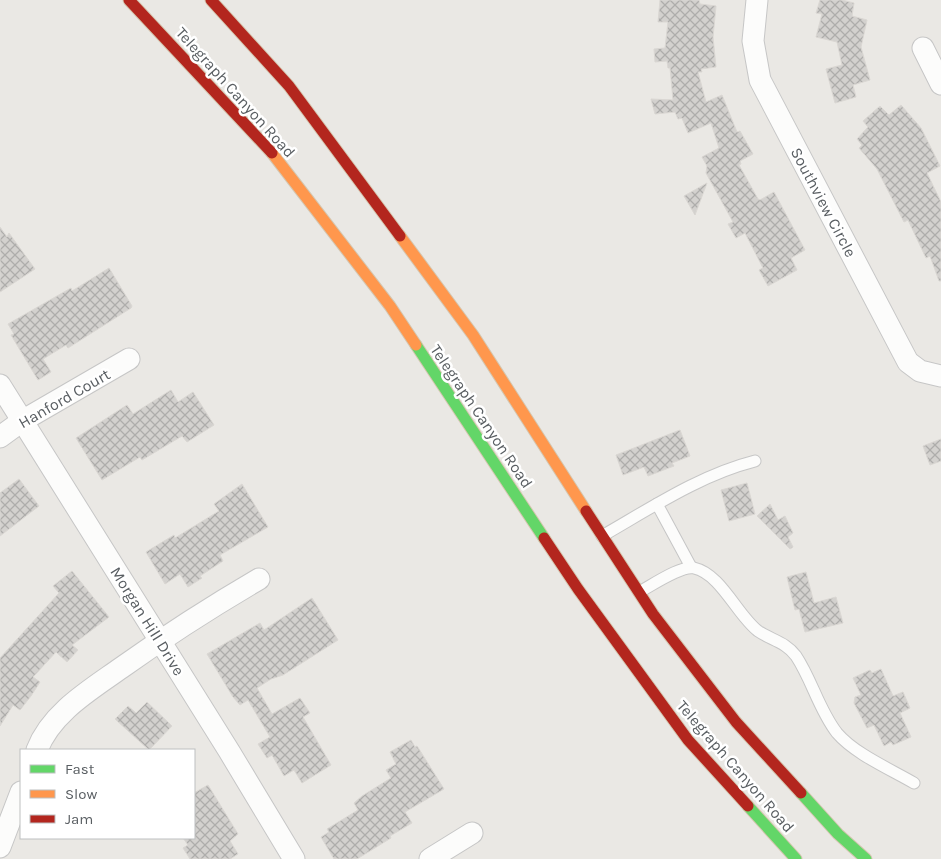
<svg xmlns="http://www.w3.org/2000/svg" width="941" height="859" viewBox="0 0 941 859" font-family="Karla,sans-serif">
	<defs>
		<pattern id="building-cross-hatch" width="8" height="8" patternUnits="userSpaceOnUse" patternTransform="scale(1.25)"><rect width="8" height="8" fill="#d3d1ce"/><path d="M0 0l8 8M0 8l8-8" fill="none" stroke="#aeadab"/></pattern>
	</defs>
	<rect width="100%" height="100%" fill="#eae8e4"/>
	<g fill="url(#building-cross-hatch)" stroke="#dad7d3">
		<polygon points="660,0 699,0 700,4 716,6 713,37 716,67 701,69 702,72 698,72 706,102 722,95 737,132 740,131 753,154 740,161 741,164 739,165 758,199 760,200 774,192 805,250 791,258 797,270 768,286 759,270 763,268 745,233 736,238 728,224 733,222 706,173 707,166 702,157 719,148 711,123 688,133 682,118 678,119 675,112 655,114 651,99 673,100 670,68 668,68 667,61 655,62 654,49 665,48 668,22 658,22"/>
		<polygon points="820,0 842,0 854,3 852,16 867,20 861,47 870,80 853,85 856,97 835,103 826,69 842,65 837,42 816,37 822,14 816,13"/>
		<polygon points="901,105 921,128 940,166 927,173 941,202 941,281 939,281 930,256 926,258 908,220 904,222 877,169 859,148 862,145 857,139 868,127 863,121 880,106 889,115"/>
		<polygon points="707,183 695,215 684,196"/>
		<polygon points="0,227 7,237 9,233 35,269 0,292"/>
		<polygon points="109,268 132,306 131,308 68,348 66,345 43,359 51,372 38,380 11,335 14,334 8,324 71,288 72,291"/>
		<polygon points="171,390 178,402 193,392 214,425 187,442 182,436 142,460 140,457 102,480 76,438 127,405 133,414"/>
		<polygon points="680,430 690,456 672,463 674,466 648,476 644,467 623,475 616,455"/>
		<polygon points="941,439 941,461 930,465 923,446"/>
		<polygon points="19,479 39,506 0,536 0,493"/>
		<polygon points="747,483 755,514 729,521 721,490"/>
		<polygon points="242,484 268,527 220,555 223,561 200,576 202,578 188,587 180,574 165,584 146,552 174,535 175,538 219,511 214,504"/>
		<polygon points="770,504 778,520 785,516 793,533 788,537 793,547 790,549 757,516"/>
		<polygon points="72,571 109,617 72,645 78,650 67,662 56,652 33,677 40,682 31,696 20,710 13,705 0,726 0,658 59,593 53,586"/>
		<polygon points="806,572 814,603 836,597 843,623 805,632 799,609 795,610 787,577"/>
		<polygon points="312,598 338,640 283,675 271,679 257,688 272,714 300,698 310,713 303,717 331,765 302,783 294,770 284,776 272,755 267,758 258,744 270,737 248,700 240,705 233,697 207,654 260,623 264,630"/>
		<polygon points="881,669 893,696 903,692 910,708 900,713 911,737 893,745 891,742 884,746 874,725 867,728 854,703 855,697 861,695 853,678 870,670 872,673"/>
		<polygon points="147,702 172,726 149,750 115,719 128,706 136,713"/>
		<polygon points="411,740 415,747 417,746 419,749 444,789 405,812 412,823 390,836 391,838 357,859 334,859 321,837 329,832 327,829 358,810 354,803 362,796 391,778 386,770 396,764 390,752"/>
		<polygon points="208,785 238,834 230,841 238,854 230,859 190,859 183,848 188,845 183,838 194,838 194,793"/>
	</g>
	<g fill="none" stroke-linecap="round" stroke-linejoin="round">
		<g stroke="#c6c6c6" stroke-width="13">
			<g id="lane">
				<polyline points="657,504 691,567"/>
				<path d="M 602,536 C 651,508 700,475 755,461"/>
				<path d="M 639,592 C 651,586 681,565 694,568 C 721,574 737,615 758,631 C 771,640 786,642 796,656 C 812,680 819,710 837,733 C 855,754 890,769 914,783"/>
			</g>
		</g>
		<g stroke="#c6c6c6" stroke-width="23">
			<g id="street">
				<polyline points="757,0 753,41 760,80 908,362 920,371 941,376"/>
				<polyline points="923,48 941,84"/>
				<polyline points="0,385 229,751 294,859"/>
				<polyline points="0,437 22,421 129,359"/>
				<path d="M 37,750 C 51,713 90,690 121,668 C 166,636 211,607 259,579"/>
				<polyline points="0,847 21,792"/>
				<polyline points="430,859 472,833"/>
			</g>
		</g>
		<g stroke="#d5c6af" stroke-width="13">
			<g id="fast">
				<polyline points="416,345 544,538"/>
				<polyline points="801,793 838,834 866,859"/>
				<polyline points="748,806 796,859"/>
			</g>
		</g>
		<g stroke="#d5c6af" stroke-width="13">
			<g id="slow">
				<polyline points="272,153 390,306 416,345"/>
				<polyline points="400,236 473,335 586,511"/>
			</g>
		</g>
		<g stroke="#d5c6af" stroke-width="13">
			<g id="jam">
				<polyline points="129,0 272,153"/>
				<polyline points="211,0 289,86 400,236"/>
				<polyline points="586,511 653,614 736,722 801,793"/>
				<polyline points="544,538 578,589 688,740 748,806"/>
			</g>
		</g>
		<use href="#lane" stroke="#fcfcfb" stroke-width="11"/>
		<use href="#street" stroke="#fcfcfb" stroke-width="21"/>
		<use href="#fast" stroke="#63d668" stroke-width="11"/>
		<use href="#slow" stroke="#ff974d" stroke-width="11"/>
		<use href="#jam" stroke="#b3261e" stroke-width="11"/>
	</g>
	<g text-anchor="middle" stroke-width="5" stroke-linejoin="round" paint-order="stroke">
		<g font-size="16" fill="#595e62" stroke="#fff">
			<text transform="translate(236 92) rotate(48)" y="6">Telegraph Canyon Road</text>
			<text transform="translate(824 202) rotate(62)" y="6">Southview Circle</text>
			<text transform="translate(64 398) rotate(-30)" y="6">Hanford Court</text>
			<text transform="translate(482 416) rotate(56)" y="6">Telegraph Canyon Road</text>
			<text transform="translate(148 621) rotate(58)" y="6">Morgan Hill Drive</text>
			<text transform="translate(736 766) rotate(49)" y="6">Telegraph Canyon Road</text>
		</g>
	</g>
	<rect x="20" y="749" width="175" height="90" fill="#ffffff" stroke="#bdbfc0"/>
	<rect x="30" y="765" width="25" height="8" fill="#63d668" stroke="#bdbfc0"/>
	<text x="65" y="774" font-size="15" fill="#595e62">Fast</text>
	<rect x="30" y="790" width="25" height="8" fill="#ff974d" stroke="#bdbfc0"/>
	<text x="65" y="799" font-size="15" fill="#595e62">Slow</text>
	<rect x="30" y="815" width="25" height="8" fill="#b3261e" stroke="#bdbfc0"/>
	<text x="65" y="824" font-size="15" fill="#595e62">Jam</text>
</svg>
